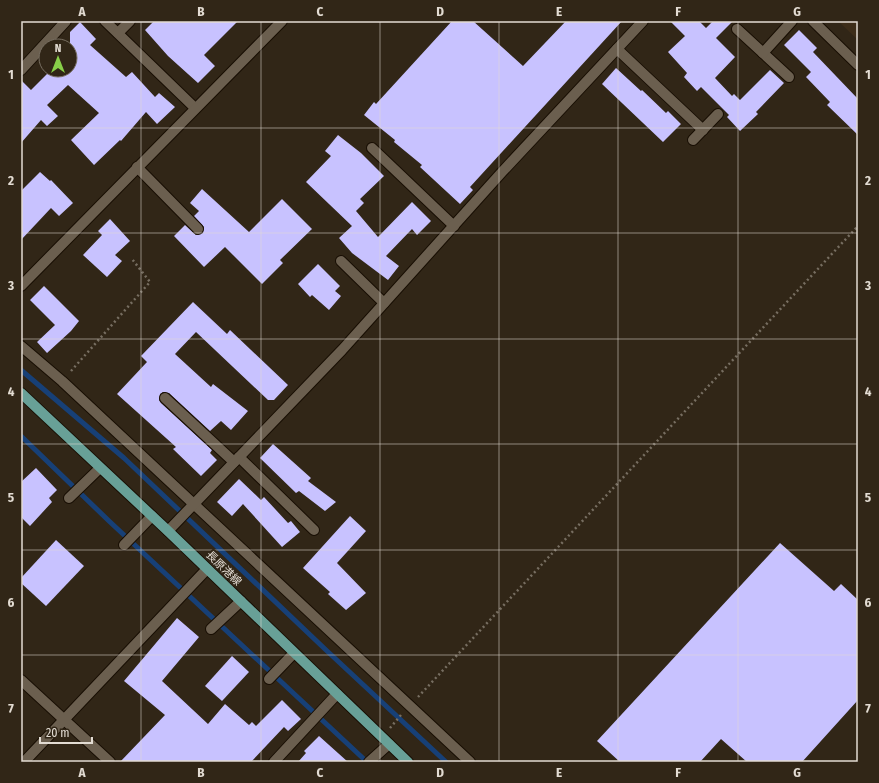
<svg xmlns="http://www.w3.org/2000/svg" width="879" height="783" viewBox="0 0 879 783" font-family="'Fira Sans Condensed','Noto Sans JP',sans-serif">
	<rect width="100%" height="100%" fill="#312617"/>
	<polygon fill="#3d2d19" points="838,21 858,21 858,40"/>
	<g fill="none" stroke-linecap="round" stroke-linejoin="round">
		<g stroke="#174077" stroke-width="5">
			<polyline points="21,370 124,458 326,650 446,762"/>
			<polyline points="21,436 109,521 367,762"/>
		</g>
	</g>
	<g fill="#c8c2ff">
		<polygon points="154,21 238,21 204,55 215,66 198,83 168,56 145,30"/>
		<polygon points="452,21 473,21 523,66 566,21 622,21 470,187 473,190 460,204 420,167 422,165 394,142 395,140 364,115 374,102 376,104"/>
		<polygon points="670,21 699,21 706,28 713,21 733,21 716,38 735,57 715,78 732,96 734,94 740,100 770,70 784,83 756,112 758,114 740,131 727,117 729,115 701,87 697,91 684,77 687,73 668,52 685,36"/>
		<polygon points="80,22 96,39 90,45 126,77 132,72 155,97 159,93 175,107 157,124 146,112 121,141 120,140 94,165 71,140 99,113 68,85 47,105 58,116 47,126 41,120 21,143 21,80 31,90 51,70 70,70 70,32"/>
		<polygon points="799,30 817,48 813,52 858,99 858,135 827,105 830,102 806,77 811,72 784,45"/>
		<polygon points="616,68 641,91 642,90 666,113 668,111 681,124 663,142 602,84"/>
		<polygon points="338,135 361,153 384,176 360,199 364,203 356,211 378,237 412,202 431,221 417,235 412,229 386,256 399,266 388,280 352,253 339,238 352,226 306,182 331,156 325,151"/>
		<polygon points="40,172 50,181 51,180 73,203 59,216 51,208 21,240 21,191"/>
		<polygon points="202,189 249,232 282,199 312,229 280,260 283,263 262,284 225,247 204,267 174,236 185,225 196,235 203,233 204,227 194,216 199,211 190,203"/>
		<polygon points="110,219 130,241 115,255 122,261 107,277 83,255 102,235 98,231"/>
		<polygon points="318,264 340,286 335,291 341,296 329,310 312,295 310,297 298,284"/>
		<polygon points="44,286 79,321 71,331 47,353 37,342 55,325 30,300"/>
		<polygon points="193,302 227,334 230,330 288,385 274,400 268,400 196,332 175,354 211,387 213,384 248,411 231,430 221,421 210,431 169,393 163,392 160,394 159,400 161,403 212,450 210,453 217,460 201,476 173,449 176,447 117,394 147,362 141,356"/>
		<polygon points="273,444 311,478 308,481 336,502 325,511 299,491 296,493 260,458"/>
		<polygon points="36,468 57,490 49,498 52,502 30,526 21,517 21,482"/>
		<polygon points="239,479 261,500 264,497 288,523 291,521 300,532 282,547 243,504 232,516 217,502"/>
		<polygon points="350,516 366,531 337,563 366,593 346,610 328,594 330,592 303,568"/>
		<polygon points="56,540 84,566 46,606 21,583 21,578"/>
		<polygon points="780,543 834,591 841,584 858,600 858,700 802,762 747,762 721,739 700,762 620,762 597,741"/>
		<polygon points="177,618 199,637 162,681 208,724 225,704 249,725 252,722 256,726 282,700 301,719 288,731 284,727 251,762 120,762 165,715 124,681"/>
		<polygon points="232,656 249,672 222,701 205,686"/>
		<polygon points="319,736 348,762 298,762 306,753 304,751"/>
	</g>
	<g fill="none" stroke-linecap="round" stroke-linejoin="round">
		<g stroke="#180e03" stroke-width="12">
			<g id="minor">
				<polyline points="105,21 195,108"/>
				<polyline points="813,21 858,65"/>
				<polyline points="737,29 789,77"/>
				<polyline points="118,33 130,21"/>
				<polyline points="617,49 703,130"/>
				<polyline points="763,53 792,21"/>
				<polyline points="21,70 66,21"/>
				<polyline points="693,140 718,114"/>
				<polyline points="372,148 454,226"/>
				<polyline points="137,167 198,229"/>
				<polyline points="341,261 384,303"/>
				<polyline points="21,286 282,21"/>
				<polyline points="21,346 62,381 470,762"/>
				<polyline points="165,398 234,462"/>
				<polyline points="239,457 314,530"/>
				<polyline points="69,498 100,468"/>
				<polyline points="168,531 342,350 502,172 643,21"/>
				<polyline points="124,545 152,516"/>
				<polyline points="211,629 241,601"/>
				<polyline points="269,679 294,653"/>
				<polyline points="21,680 110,762"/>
				<polyline points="24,762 207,569"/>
				<polyline points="274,762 337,694"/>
				<polyline points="369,762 389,744"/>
			</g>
		</g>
		<g stroke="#180e03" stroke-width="12">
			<polyline id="major" points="21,393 168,531 408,762"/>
		</g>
		<g stroke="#776e61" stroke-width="2.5" stroke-dasharray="2 3" stroke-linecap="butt">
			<polyline points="71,371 150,282 132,259"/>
			<polyline points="418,697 858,226"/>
			<polyline points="390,728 401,715"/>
		</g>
		<use href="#minor" stroke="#6b5f4f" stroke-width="10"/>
		<use href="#major" stroke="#68a097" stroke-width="10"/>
	</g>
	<path fill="none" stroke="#e3dcd3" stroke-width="1" stroke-opacity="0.55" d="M 141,21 L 141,762M 261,21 L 261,762M 380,21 L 380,762M 499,21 L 499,762M 618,21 L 618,762M 738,21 L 738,762M 21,128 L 858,128M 21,233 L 858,233M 21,339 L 858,339M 21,444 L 858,444M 21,550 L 858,550M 21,655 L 858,655"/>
	<g text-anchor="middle" stroke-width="4" stroke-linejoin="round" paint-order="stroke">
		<g font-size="11" fill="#e3dcd3" stroke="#312617">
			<text transform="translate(224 568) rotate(44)" y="4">長原港線</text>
		</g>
	</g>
	<rect width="879" height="783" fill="none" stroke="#312617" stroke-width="44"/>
	<g transform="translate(58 58)"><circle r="19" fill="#312617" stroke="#786f62"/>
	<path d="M0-3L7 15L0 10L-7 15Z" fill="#88cf49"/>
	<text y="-6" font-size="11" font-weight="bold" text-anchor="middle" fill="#e3dcd3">N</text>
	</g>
	<path d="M40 737v6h52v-6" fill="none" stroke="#e3dcd3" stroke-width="2"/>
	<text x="46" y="737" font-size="12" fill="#e3dcd3" stroke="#312617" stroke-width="3" paint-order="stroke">20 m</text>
	<rect x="22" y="22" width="835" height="739" fill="none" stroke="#e3dcd3" stroke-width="1.5"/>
	<g font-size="13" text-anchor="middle" font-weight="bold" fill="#e3dcd3">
		<text x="82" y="16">A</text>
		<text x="201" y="16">B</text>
		<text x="320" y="16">C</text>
		<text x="440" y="16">D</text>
		<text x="559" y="16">E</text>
		<text x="678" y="16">F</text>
		<text x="797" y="16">G</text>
		<text x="11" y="79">1</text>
		<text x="868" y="79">1</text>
		<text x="11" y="185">2</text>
		<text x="868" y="185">2</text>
		<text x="11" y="290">3</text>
		<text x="868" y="290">3</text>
		<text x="11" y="396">4</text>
		<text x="868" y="396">4</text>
		<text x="11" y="502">5</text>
		<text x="868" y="502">5</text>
		<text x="11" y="607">6</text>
		<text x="868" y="607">6</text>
		<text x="11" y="713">7</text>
		<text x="868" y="713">7</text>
		<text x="82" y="777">A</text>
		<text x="201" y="777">B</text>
		<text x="320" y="777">C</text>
		<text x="440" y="777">D</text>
		<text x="559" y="777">E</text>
		<text x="678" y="777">F</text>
		<text x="797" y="777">G</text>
	</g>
</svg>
